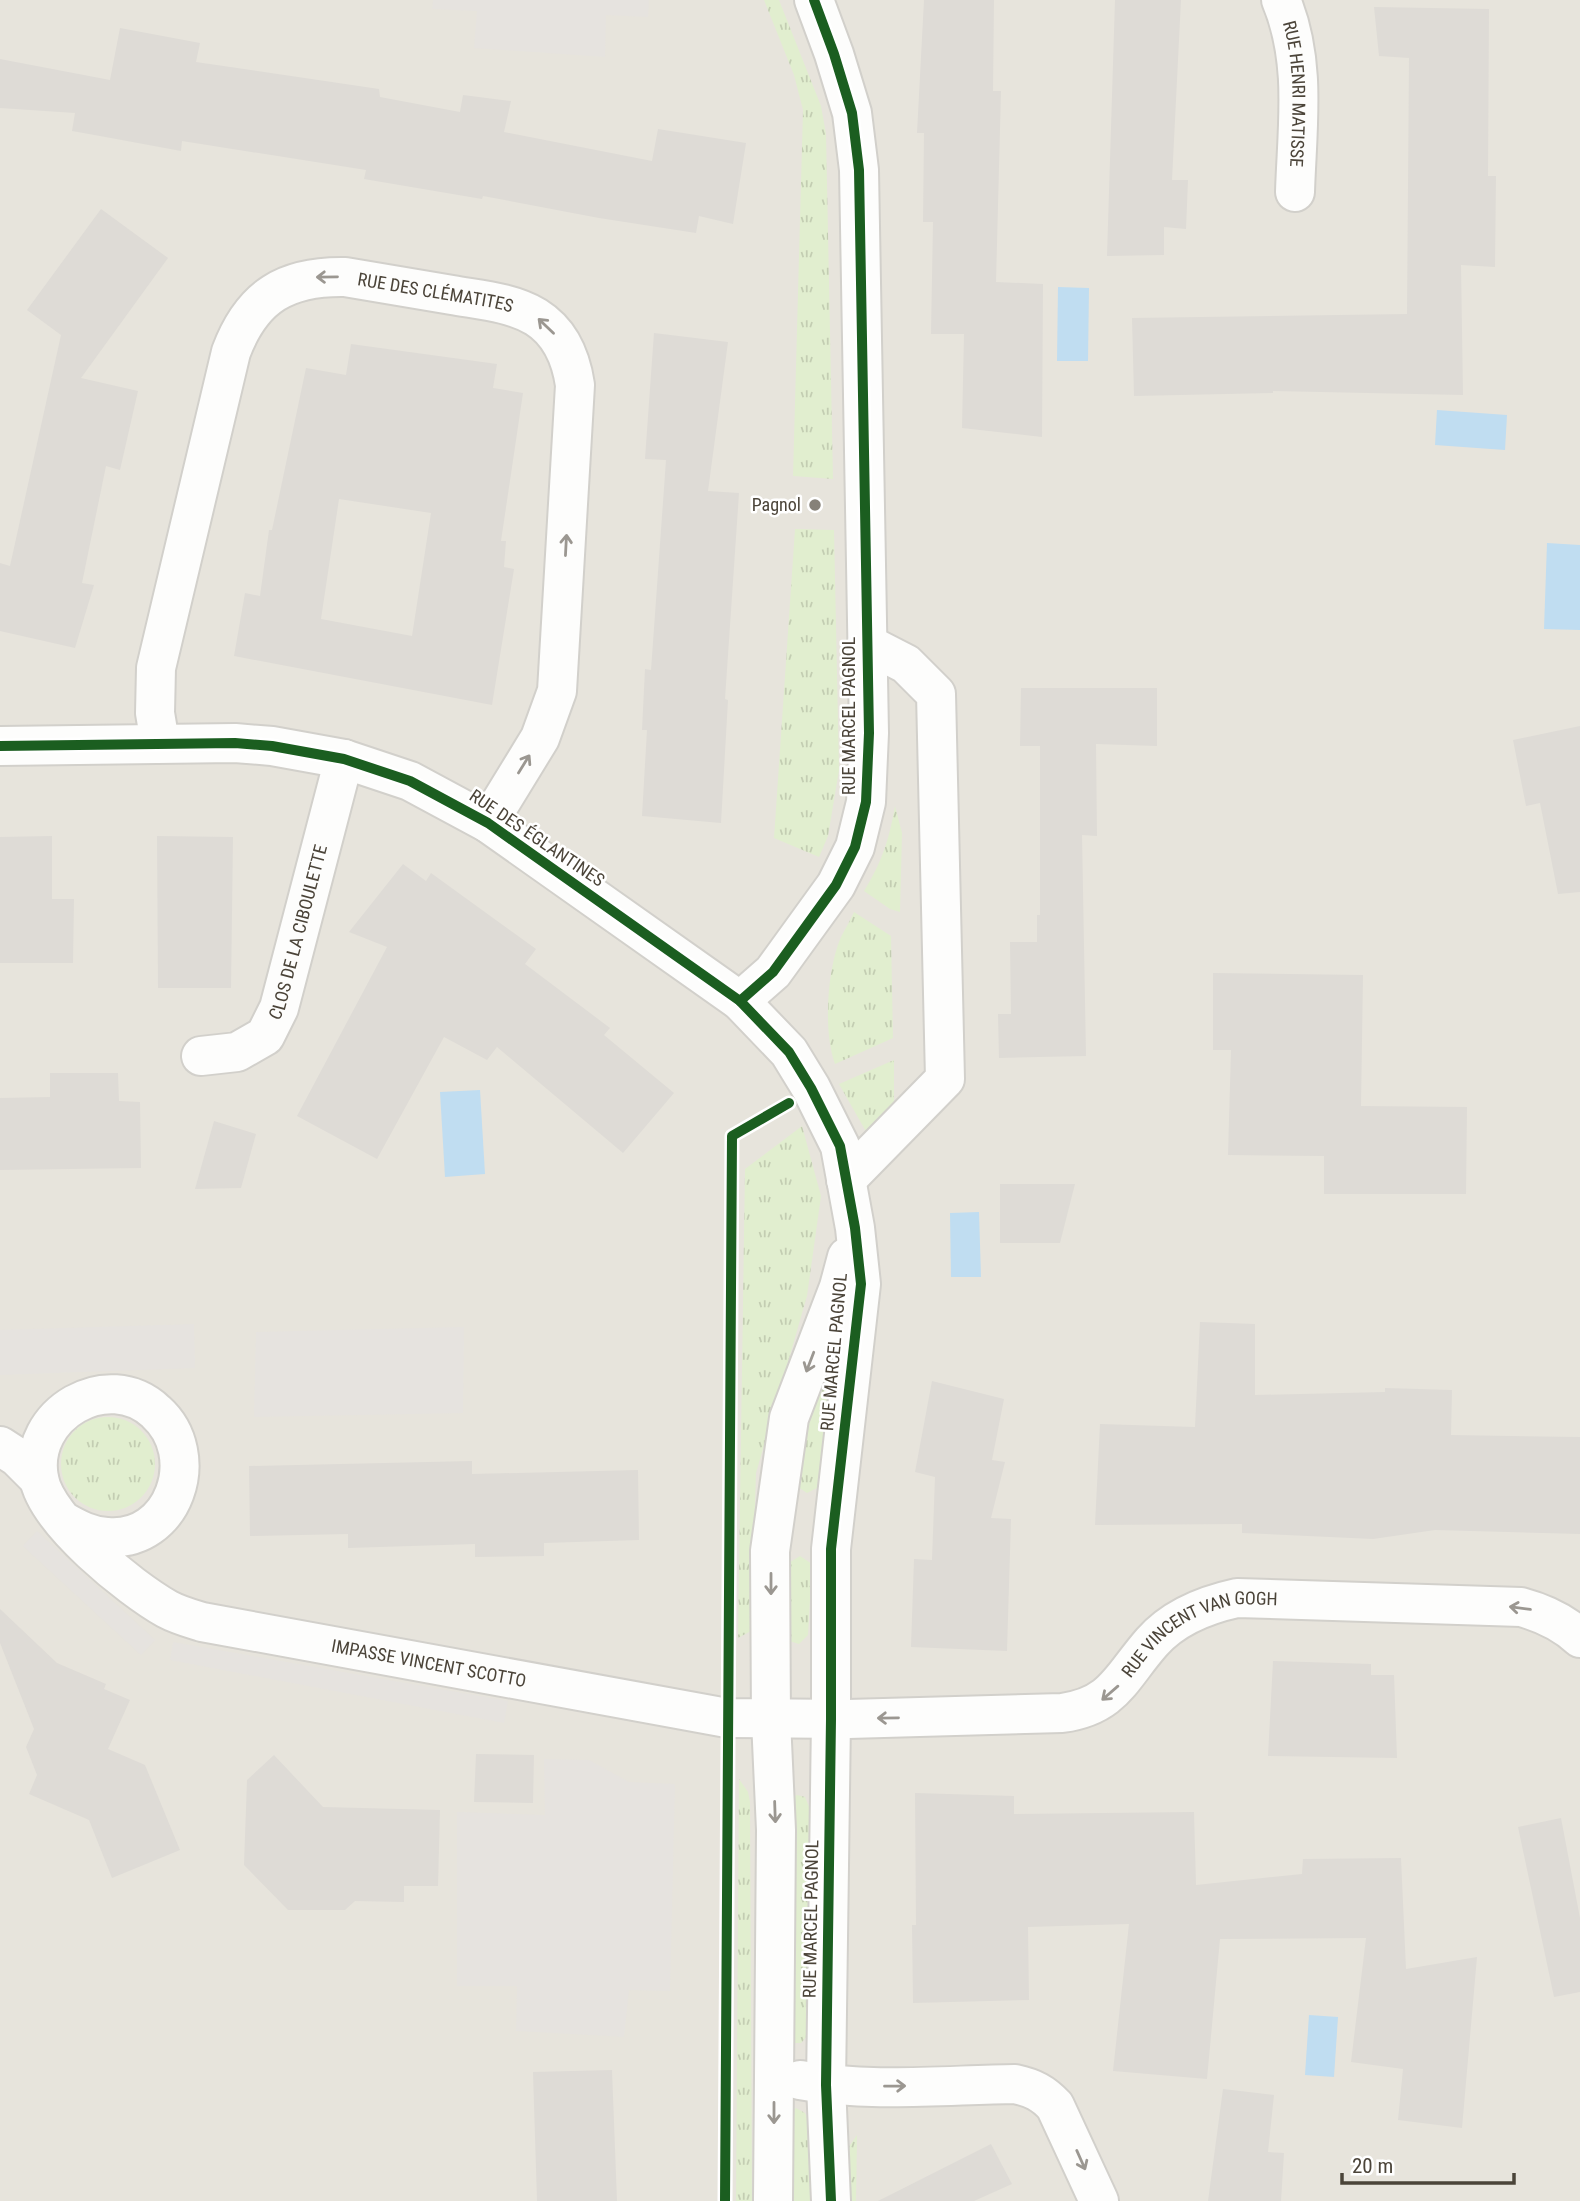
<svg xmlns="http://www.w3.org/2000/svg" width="1580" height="2201" viewBox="0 0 1580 2201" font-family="'Roboto Condensed',sans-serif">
	<defs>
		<pattern id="grass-tufts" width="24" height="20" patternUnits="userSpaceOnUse" patternTransform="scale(1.75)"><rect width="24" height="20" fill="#e1eecf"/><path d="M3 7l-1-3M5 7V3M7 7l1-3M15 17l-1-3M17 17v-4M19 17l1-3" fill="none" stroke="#c3cdb2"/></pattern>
	</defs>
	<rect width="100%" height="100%" fill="#f4f2ee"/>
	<rect fill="#e7e4dc" x="0" y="0" width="1580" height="2201"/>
	<g fill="url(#grass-tufts)">
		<polygon points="764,0 779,0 821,106 826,134 833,479 793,476 803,110 794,75"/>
		<polygon points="795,529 834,530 839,770 828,836 819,857 774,838"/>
		<path d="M 895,806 L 902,833 L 900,912 L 890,909 L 864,891 C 882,862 889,840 895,806 Z"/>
		<path d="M 854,912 L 891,936 L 893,1038 L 835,1064 C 823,1031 827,969 841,937 C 845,929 850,921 854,912 Z"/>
		<polygon points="894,1060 894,1107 868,1135 839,1084"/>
		<polygon points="802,1126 821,1196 807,1296 756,1473 751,1631 738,1638 745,1169"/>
		<polygon points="834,1350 842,1356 825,1484 807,1493 792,1483 803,1423"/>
		<circle cx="108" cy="1464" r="47"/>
		<polygon points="800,1556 812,1564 808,1635 799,1644 786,1640 787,1564"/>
		<polygon points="739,1779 748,1792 750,1802 752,2201 736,2201"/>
		<polygon points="797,1795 805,1797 810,1809 809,2034 801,2043 793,2043 789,1799"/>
		<polygon points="796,2108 805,2113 809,2122 811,2201 786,2201 791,2111"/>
		<polygon points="857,2135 856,2201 845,2201 846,2151"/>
	</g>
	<g fill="#e6e3df">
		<polygon points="433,0 649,0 648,17 606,15 605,57 474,48 477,11 432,9"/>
		<polygon points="194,1324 195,1368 0,1375 0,1330"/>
		<polygon points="464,1327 463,1413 254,1417 256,1332"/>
		<polygon points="37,1531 155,1640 141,1655 23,1546"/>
		<polygon points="173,1642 508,1701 504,1723 170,1660"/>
		<polygon points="544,1759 589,1760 629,1782 675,1784 670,1991 629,1990 624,2037 516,2031 517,1986 457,1986 457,1812 545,1815"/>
	</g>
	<g fill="#c0ddf1">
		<polygon points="1058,287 1089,288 1088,361 1057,361"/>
		<polygon points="1437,410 1507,415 1505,450 1435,445"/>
		<polygon points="1547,543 1580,545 1580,630 1544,629"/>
		<polygon points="480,1090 485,1174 445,1177 440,1092"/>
		<polygon points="979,1212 981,1277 951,1277 950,1213"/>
		<polygon points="1309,2015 1338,2017 1334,2077 1305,2075"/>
	</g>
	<g fill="#dedbd6" fill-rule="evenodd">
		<polygon points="924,0 994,0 993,91 1001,91 996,282 1043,284 1042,437 962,428 964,334 931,334 933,222 923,222 924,133 917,133"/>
		<polygon points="1115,0 1181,0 1172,180 1188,180 1186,229 1164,227 1164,255 1107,256"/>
		<polygon points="1374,7 1489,9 1488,176 1496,176 1495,267 1461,265 1463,395 1273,391 1273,393 1134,396 1132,318 1407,314 1409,58 1379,56"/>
		<polygon points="120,28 200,43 196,62 379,89 380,97 460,112 463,95 511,101 504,132 652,161 658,129 746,143 733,224 699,216 696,233 599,218 483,196 482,199 364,179 366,170 182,141 181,151 100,136 72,131 75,113 0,108 0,59 110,80"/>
		<polygon points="101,209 168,258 81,378 138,391 120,470 106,466 82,583 94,585 75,648 0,631 0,563 10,566 61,335 27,310"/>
		<polygon points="654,333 728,342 708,491 739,493 725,699 728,700 721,823 642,816 647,730 642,730 645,669 651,670 666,460 645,459"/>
		<path d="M 351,344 L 497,364 L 493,388 L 523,393 L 501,541 L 506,541 L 504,567 L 514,569 L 492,705 L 234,656 L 245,593 L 260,596 L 269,530 L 272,530 L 306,368 L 346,375 ZM 339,499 L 431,513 L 412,636 L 321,619 Z"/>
		<polygon points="1021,688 1157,688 1157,746 1096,744 1097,836 1082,835 1086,1056 999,1058 998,1014 1011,1014 1010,942 1037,942 1037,915 1040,915 1040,746 1020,746"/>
		<polygon points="1580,726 1580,892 1558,894 1540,803 1526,806 1513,740"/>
		<polygon points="52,836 52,899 74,899 73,963 0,963 0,837"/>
		<polygon points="157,836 233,837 231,988 158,988"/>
		<polygon points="403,864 426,881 431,873 536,949 525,964 610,1028 604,1035 674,1093 623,1153 497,1047 487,1060 444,1037 377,1159 297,1116 387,947 349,932"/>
		<polygon points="1213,973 1363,975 1361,1106 1467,1107 1466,1194 1324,1194 1324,1156 1228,1155 1231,1050 1213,1050"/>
		<polygon points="50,1073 118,1073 119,1101 140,1102 141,1168 0,1170 0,1098 50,1097"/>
		<polygon points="214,1121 256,1134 241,1188 195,1189"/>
		<polygon points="1000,1184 1075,1184 1060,1243 1000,1243"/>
		<polygon points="1200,1322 1255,1324 1255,1395 1385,1392 1385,1388 1452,1390 1451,1435 1580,1437 1580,1534 1435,1530 1373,1539 1242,1533 1242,1524 1095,1525 1100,1424 1195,1427"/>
		<polygon points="932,1381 1004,1399 992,1460 1005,1462 991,1518 1011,1519 1007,1651 911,1647 914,1559 932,1560 935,1477 915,1472"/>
		<polygon points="472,1461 472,1474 638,1470 639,1540 544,1543 544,1556 475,1557 475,1544 348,1548 348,1534 250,1536 249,1466"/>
		<polygon points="0,1609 57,1663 106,1684 104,1689 130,1700 108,1749 145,1765 180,1850 112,1878 89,1820 29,1794 37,1775 26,1747 34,1729 0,1643"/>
		<polygon points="1273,1661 1371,1664 1371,1675 1394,1675 1397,1758 1268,1756"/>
		<polygon points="476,1754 534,1755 533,1803 474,1802"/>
		<polygon points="274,1755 323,1807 440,1810 438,1886 404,1886 404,1902 355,1901 345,1910 288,1910 244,1865 247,1780"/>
		<polygon points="915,1793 1014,1796 1014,1814 1194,1812 1196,1885 1302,1874 1303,1859 1401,1858 1406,1969 1477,1957 1462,2128 1398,2120 1403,2069 1351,2062 1366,1938 1220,1939 1207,2079 1113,2071 1129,1924 1028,1927 1029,2000 913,2003 912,1925 916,1925"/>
		<polygon points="1561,1818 1580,1918 1580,1992 1554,1997 1518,1827"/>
		<polygon points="612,2070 617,2201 537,2201 533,2072"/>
		<polygon points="1223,2089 1274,2095 1268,2152 1284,2153 1281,2201 1208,2201"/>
		<polygon points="991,2144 1012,2184 974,2201 878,2201"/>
	</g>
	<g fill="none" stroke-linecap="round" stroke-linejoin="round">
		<g stroke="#d2d0cb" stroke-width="42">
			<g id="minor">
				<path id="s1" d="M 1281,0 C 1307,62 1297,127 1295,192"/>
				<path id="s2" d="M 160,743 L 155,713 L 156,668 L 231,352 C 252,296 286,276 345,277 C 381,283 416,289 452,295 C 480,300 511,302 536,317 C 560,332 571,358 575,385 L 557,691 L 540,738 L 488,823"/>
				<polyline points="0,746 235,743 272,746 344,759 410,781 488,823 740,1001 789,1052 811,1088 840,1146 855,1228 861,1284 831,1549 831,1719 826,2085 831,2201"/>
				<polyline points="740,1001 773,972 836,885 855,847 866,802 869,733 859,170 852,113 834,54 814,0"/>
				<path id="s3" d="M 201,1056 L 237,1052 L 265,1036 L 279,1008 L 344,759"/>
				<polyline points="846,1180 945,1079 936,694 906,664 867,644"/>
				<polyline points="0,1446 17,1457 39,1479"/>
				<path id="s4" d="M 63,1521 C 77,1529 90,1536 107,1537 C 174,1543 204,1455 156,1412 C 108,1367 27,1414 39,1478 C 46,1521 130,1588 167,1609 C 178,1615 189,1618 202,1622 L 727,1718 L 848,1719 L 1062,1713 C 1114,1706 1121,1677 1152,1642 C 1174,1617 1205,1605 1237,1598 L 1521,1607 C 1543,1613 1563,1622 1580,1638"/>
				<path d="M 800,2080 C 870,2093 944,2085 1015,2084 C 1033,2088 1043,2093 1055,2106 L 1099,2201"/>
				<polyline points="773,2201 776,1830 771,1720 770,1551 789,1418 839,1287 847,1257"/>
			</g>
		</g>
		<use href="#minor" stroke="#fdfdfc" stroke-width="38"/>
		<g stroke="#fff" stroke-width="15">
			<g id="cycleway">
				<polyline points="0,746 235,743 272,746 344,759 410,781 488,823 740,1001 789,1052 811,1088 840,1146 855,1228 861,1284 831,1549 831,1719 826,2085 831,2201"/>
				<polyline points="740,1001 773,972 836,885 855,847 866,802 869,733 859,170 852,113 834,54 814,0"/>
				<polyline points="725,2201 732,1136 789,1103"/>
			</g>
		</g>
		<use href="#cycleway" stroke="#1b5e20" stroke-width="10"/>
	</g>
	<defs><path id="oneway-shaft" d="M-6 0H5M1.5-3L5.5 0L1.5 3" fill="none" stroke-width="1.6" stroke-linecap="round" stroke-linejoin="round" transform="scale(1.75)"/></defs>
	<g stroke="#9b9791">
		<use href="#oneway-shaft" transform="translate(327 277) rotate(179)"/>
		<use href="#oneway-shaft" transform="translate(546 326) rotate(-136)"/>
		<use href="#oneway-shaft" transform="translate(566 545) rotate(-87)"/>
		<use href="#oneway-shaft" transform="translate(524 764) rotate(-58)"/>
		<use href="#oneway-shaft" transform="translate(810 1362) rotate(111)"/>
		<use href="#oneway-shaft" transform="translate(771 1584) rotate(90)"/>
		<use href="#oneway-shaft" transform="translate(1520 1608) rotate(-172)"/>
		<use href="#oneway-shaft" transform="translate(1110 1693) rotate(139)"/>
		<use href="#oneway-shaft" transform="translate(888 1718) rotate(179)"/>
		<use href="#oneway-shaft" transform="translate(775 1812) rotate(88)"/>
		<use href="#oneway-shaft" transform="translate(895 2086) rotate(-1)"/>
		<use href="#oneway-shaft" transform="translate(774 2113) rotate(90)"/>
		<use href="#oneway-shaft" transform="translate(1081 2160) rotate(66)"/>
	</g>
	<circle fill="#868178" stroke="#fff" stroke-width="2.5" cx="815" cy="505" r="7"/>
	<g text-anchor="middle" stroke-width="5" stroke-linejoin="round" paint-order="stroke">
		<g font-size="18" fill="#4b4439" stroke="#fff">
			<text dy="6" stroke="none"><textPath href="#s1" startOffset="96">RUE HENRI MATISSE</textPath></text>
			<text dy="6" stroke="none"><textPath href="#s2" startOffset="640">RUE DES CLÉMATITES</textPath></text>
			<text transform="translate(849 716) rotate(-90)" y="6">RUE MARCEL PAGNOL</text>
			<text transform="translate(537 838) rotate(34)" y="6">RUE DES ÉGLANTINES</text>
			<text dy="6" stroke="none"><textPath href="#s3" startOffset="178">CLOS DE LA CIBOULETTE</textPath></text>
			<text transform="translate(834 1352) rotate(-85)" y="6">RUE MARCEL PAGNOL</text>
			<text dy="6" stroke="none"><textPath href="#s4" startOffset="1657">RUE VINCENT VAN GOGH</textPath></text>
			<text dy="6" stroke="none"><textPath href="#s4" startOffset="852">IMPASSE VINCENT SCOTTO</textPath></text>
			<text transform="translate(811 1919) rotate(-89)" y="6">RUE MARCEL PAGNOL</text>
		</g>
		<g font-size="18" fill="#4b4439" stroke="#fff" text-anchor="end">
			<text x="801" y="511">Pagnol</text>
		</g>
	</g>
	<path d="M1342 2173v10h172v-10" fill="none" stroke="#4b4439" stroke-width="3.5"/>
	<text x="1352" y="2173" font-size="21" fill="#4b4439" stroke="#ffffff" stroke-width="5" paint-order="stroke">20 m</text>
</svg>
